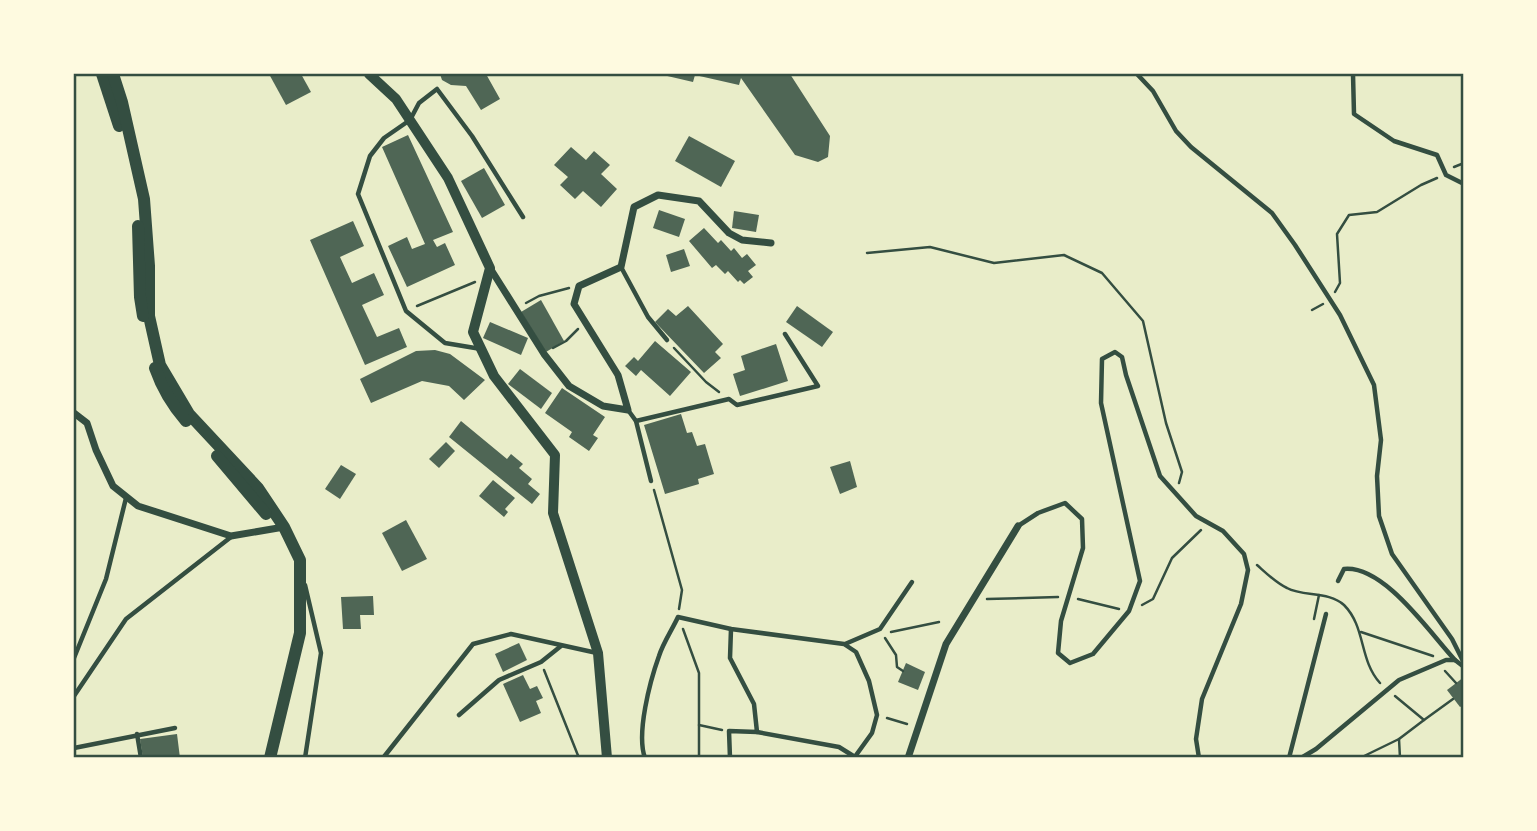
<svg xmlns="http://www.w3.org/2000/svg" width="1537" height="831" viewBox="0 0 1537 831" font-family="Roboto,sans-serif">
	<rect width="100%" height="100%" fill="#e9edc9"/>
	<g fill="#4f6655">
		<polygon points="269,74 301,74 311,92 286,105"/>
		<polygon points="440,74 486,74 500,99 481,110 466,86 451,85 442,80"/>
		<polygon points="663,75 790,74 830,136 828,157 818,162 795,155 741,78 739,85 695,75 693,82"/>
		<polygon points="408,135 453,232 433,240 437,247 445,243 455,265 407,287 388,246 407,237 412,249 425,244 382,147"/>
		<polygon points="689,136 735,161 721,187 675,161"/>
		<polygon points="571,147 586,160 594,151 610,165 601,174 617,189 601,207 583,191 575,199 560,185 568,177 554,165"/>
		<polygon points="484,168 505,205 482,218 461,181"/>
		<polygon points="659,210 685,219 679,237 653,228"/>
		<polygon points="734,211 759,215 756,232 732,228"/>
		<polygon points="353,221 364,246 340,257 352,283 374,273 384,295 362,305 377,337 399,328 407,347 365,365 310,240"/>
		<polygon points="704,228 718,243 721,240 731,251 734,248 742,258 747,254 756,265 748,271 753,277 744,284 740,280 738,282 728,271 725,274 716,265 712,268 689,241"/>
		<polygon points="684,249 690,266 671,272 666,255"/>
		<polygon points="541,300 564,341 546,352 521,312"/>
		<polygon points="688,306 723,344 715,352 721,358 704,373 655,322 668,309 676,316"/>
		<polygon points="797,306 833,332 822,347 786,322"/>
		<polygon points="490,322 528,338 521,355 483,338"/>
		<polygon points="655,341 691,372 670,396 641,370 636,376 625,366 634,357 638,361"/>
		<polygon points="776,344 788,381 740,396 733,374 745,370 741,356"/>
		<polygon points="435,350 450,354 485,380 464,400 449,386 422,381 371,403 360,379 416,351"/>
		<polygon points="520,369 552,393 541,409 508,384"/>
		<polygon points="562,388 605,417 593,435 598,438 589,451 569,437 572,432 545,413"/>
		<polygon points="681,414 687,433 692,432 697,446 705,444 714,474 698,479 699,484 665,494 644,425"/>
		<polygon points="461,421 507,459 511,454 523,464 519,468 532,479 528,484 540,494 532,504 449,437"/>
		<polygon points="446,442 455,451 439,468 429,459"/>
		<polygon points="850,461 857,487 840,494 830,467"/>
		<polygon points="341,465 356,474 340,499 325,489"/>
		<polygon points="493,480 515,498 505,509 508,512 504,517 479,496"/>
		<polygon points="406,520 427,559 402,571 382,533"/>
		<polygon points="373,596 374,615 360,615 361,629 343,629 341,597"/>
		<polygon points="519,643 527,660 503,672 495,654"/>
		<polygon points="906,663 925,672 918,690 898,682"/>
		<polygon points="523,675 530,689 537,686 543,698 536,701 541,713 520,722 503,684"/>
		<polygon points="1464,677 1464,705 1460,707 1447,690"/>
		<polygon points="177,734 180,758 143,758 140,739"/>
	</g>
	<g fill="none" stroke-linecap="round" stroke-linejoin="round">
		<g stroke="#344e41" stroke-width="2.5">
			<polyline points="1454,167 1464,163"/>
			<polyline points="867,253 930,247 994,263 1064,255 1102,273 1143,321 1166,423 1182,472 1179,483"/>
			<polyline points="1335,292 1340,283 1337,234 1349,215 1377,212 1421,185 1437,178"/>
			<polyline points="526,303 539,296 569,288"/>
			<polyline points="417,306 475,282"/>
			<polyline points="1312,310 1323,304"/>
			<polyline points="553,348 566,341 578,329"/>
			<polyline points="674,348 706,382 719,392"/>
			<polyline points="654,490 682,590 679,609"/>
			<path d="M 1257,565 C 1266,573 1276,583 1287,588 C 1303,597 1329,591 1344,605 C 1366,627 1359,660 1380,683"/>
			<polyline points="987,599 1058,597"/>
			<polyline points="1078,599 1119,609"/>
			<polyline points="1142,605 1153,599 1172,558 1201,530"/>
			<polyline points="1314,619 1319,595"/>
			<polyline points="683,629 699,673 699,758"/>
			<polyline points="891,632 939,622"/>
			<polyline points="1361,632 1433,656"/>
			<polyline points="885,638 896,655 897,667 903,671"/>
			<polyline points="544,670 579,758"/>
			<polyline points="1445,671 1456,683"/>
			<polyline points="1395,696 1424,720 1453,699"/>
			<polyline points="887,718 907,724"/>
			<polyline points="699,725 722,730"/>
			<polyline points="1399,739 1424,720"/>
			<polyline points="1360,758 1399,739 1400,758"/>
		</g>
		<g stroke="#344e41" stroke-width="4.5">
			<polyline points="1137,74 1153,91 1176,131 1191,147 1272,213 1295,245 1340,315 1374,385 1381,440 1377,476 1379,516 1392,554 1452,639 1464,663"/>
			<polyline points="1353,74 1354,114 1394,141 1437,155 1446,175 1464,184"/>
			<polyline points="621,267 648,317 667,340"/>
			<polyline points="481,349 445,343 406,311 358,194 370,156 384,138 410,120 419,103 437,89 472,136 523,217"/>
			<polyline points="628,410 636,421 651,481"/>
			<polyline points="636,421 729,399 737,405 818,386 785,334"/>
			<polyline points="1018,526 1038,513 1065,503 1082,519 1083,548 1061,621 1058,653 1070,663 1093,654 1129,611 1140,581 1101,403 1102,359 1115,352 1122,357 1126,375 1160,476 1196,516 1223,531 1244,554 1248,570 1241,604 1202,699 1196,739 1199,758"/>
			<path d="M 1338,581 L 1344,569 C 1384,565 1429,632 1455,660"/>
			<polyline points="305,585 321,653 305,758"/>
			<polyline points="845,644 880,629 912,582"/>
			<polyline points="74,658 106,579 126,498"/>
			<polyline points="74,696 126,619 231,537"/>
			<polyline points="459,715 499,680 541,662 561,646"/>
			<polyline points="757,732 839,747 855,757"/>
			<polyline points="137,734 141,758"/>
			<polyline points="74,748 175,728"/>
			<polyline points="383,758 473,644 511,634 597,653"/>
			<path d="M 645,758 C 636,734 650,681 659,656 C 663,643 672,630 678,617 L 731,629 L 844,644 L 856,652 L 869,681 L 877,715 L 872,733 L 854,758"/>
			<polyline points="730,758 729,731 757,732 754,704 730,658 731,629"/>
			<polyline points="1289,758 1326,614"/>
			<polyline points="1301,758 1316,749 1399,680 1446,660 1455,660 1464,667"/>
		</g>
		<g stroke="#344e41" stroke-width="7">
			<polyline points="490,268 544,354 569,386 603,406 628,410 618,375 574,304 579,286 621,267 634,207 658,195 699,201 729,233 742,240 771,243"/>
			<polyline points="74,413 87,423 96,450 113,486 138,506 231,536 284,527"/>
			<polyline points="908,758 946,644 1018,526"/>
		</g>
		<polyline stroke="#344e41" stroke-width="10" points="369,74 396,99 448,178 490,268 473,332 494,376 555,455 553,513 598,653 607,758"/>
		<g stroke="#344e41" stroke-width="12">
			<polyline points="102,74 119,126"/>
			<polyline points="113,74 122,102 144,199 149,266 149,316 160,365 189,414 258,488 284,527 300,560 300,633 270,758"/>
			<polyline points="138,226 140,297 143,316"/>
			<path d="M 155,368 C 162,388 172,405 186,421"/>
			<polyline points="217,456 266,514"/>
		</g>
	</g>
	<rect width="1537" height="831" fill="none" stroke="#fefae0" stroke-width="150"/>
	<rect x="75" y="75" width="1387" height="681" fill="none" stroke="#344e41" stroke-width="2.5"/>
</svg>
